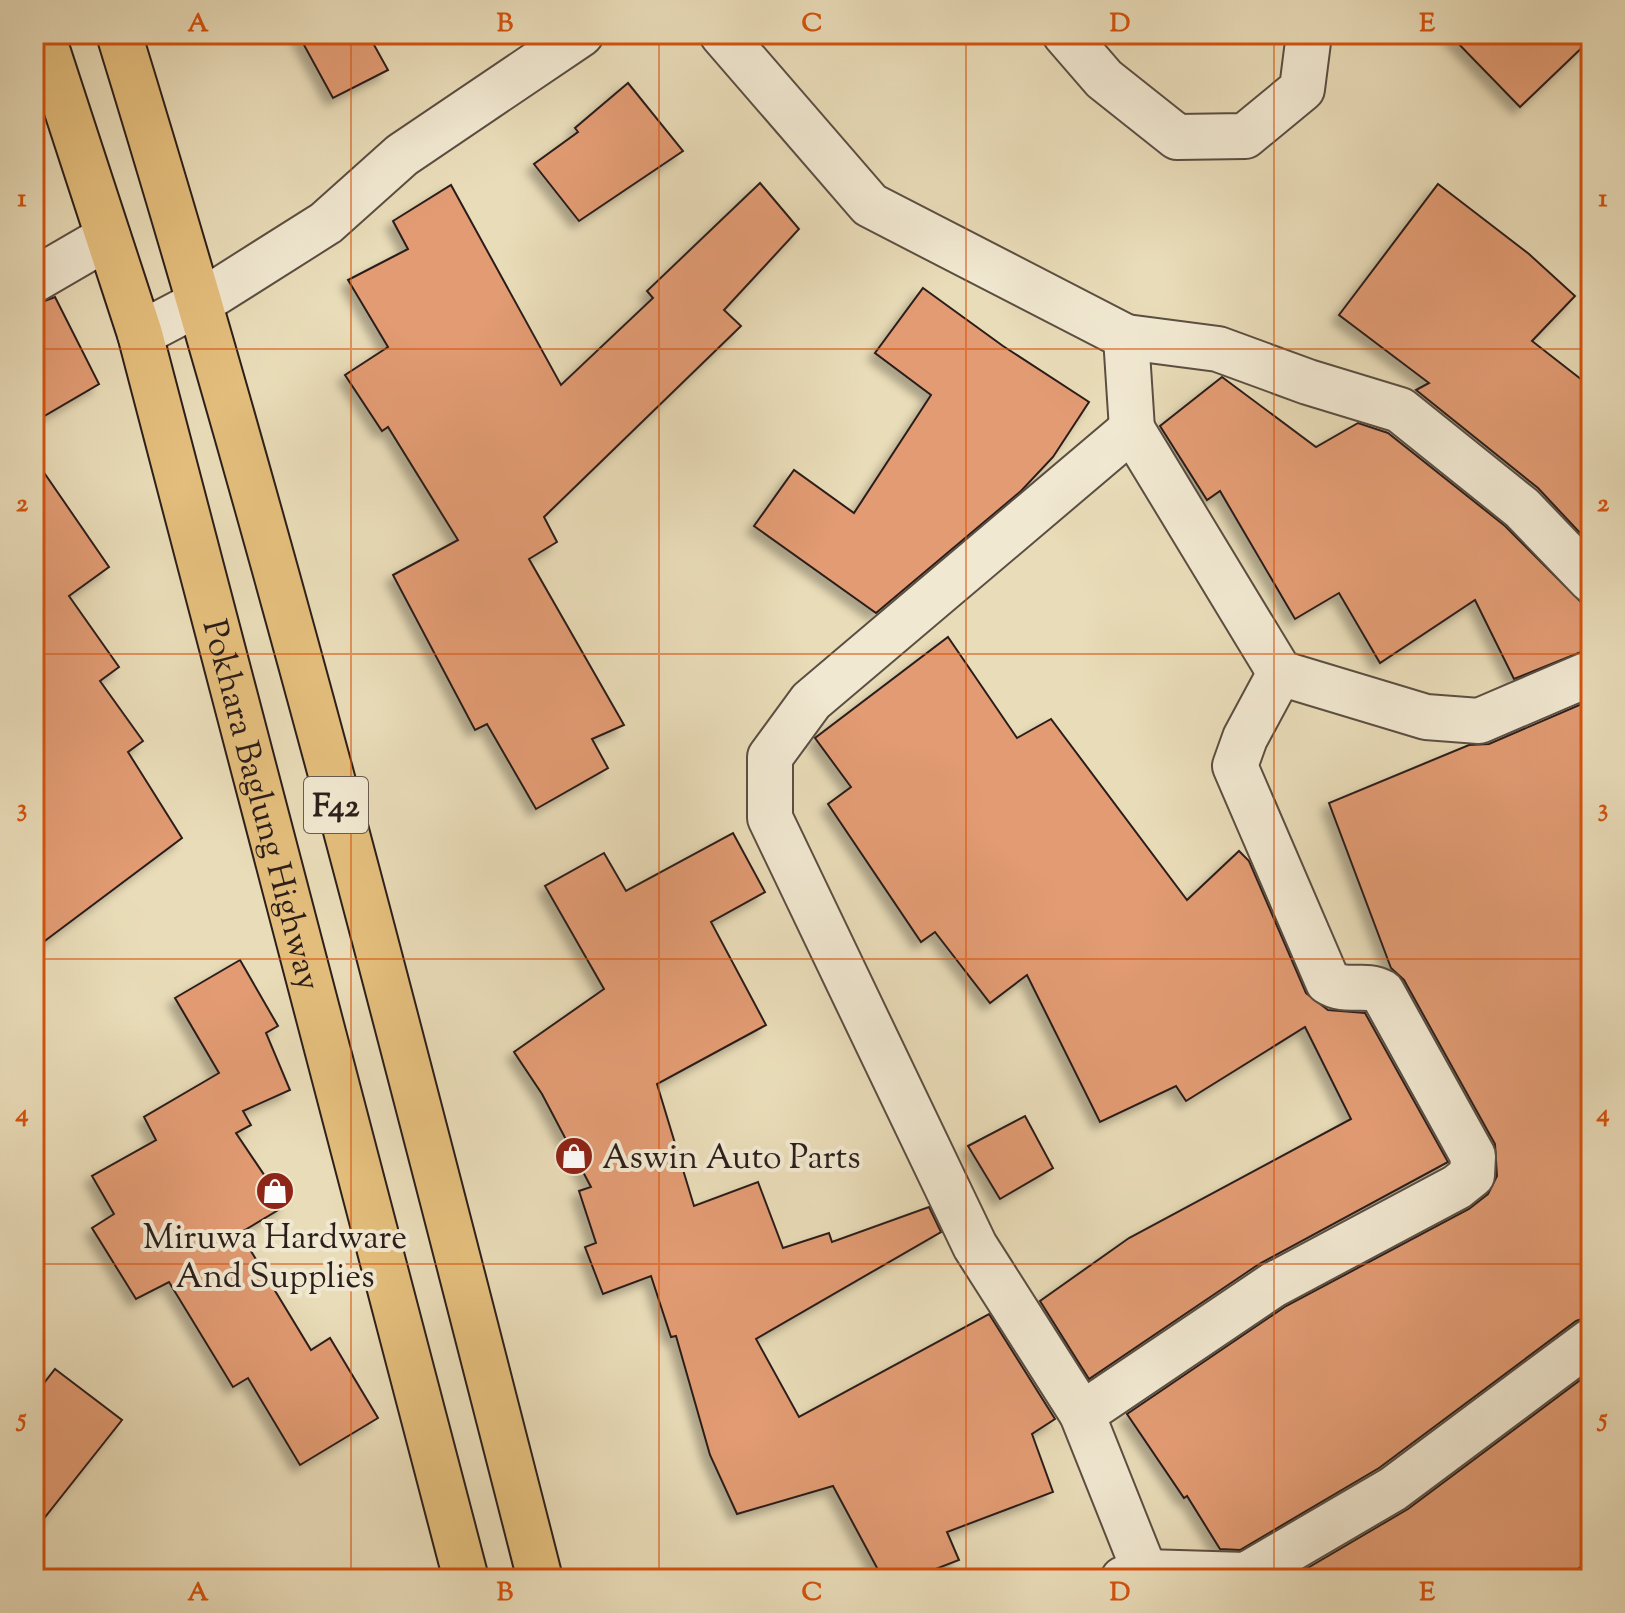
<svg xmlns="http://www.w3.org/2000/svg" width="1625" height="1613" viewBox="0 0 1625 1613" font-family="'Sorts Mill Goudy',serif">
	<defs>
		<filter id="shadow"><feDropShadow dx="-7" dy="7" stdDeviation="4" flood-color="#0004"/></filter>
	</defs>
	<rect width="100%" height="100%" fill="#e9dcb8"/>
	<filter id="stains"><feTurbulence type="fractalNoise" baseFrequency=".0025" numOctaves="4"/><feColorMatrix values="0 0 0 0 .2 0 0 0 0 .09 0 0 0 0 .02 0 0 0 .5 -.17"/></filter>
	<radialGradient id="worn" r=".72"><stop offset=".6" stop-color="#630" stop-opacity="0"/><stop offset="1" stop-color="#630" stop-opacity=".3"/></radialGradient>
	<g fill="#e29b73" stroke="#2c1f1a" stroke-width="2" filter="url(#shadow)">
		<polygon points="298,34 368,34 388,70 333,98"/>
		<polygon points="1449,34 1591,34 1591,39 1520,107"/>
		<polygon points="628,83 683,151 579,221 534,164 578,132 575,128"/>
		<polygon points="760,183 799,229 724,310 741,326 544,517 557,542 529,559 624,725 592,739 608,768 536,809 487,724 475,730 393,575 458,540 388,427 382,431 345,375 388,347 348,280 408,249 393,221 451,185 561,385 653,298 647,291"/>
		<polygon points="1438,184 1529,254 1575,296 1532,341 1591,387 1591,528 1581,534 1538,488 1416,390 1429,383 1339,315"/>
		<polygon points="923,288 1003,346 1089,402 1053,457 1021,491 876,613 754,526 794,470 854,513 931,395 875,353"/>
		<polygon points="55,297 99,384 34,422 34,305"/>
		<polygon points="1222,377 1316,447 1358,423 1388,433 1505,526 1582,603 1591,622 1591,648 1514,679 1475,600 1380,663 1339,593 1295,619 1220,491 1207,500 1160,426"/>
		<polygon points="34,458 109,567 69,596 119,667 100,681 143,741 128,752 182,838 34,949"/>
		<polygon points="948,637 1017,738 1051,719 1187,900 1239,851 1249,861 1306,993 1328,1010 1365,1013 1448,1162 1259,1264 1089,1379 1040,1301 1129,1238 1351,1119 1305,1027 1186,1101 1176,1086 1100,1122 1027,975 990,1003 935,932 921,942 828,804 851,787 815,738"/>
		<polygon points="1591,700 1591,1316 1576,1321 1379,1468 1240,1550 1220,1549 1187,1496 1184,1498 1127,1414 1286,1306 1469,1209 1488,1194 1497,1176 1495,1144 1404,980 1391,968 1329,803 1469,745 1489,744"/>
		<polygon points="733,833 765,892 711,922 766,1025 657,1084 694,1206 758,1182 783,1248 829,1233 832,1242 929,1207 941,1232 756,1339 799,1417 989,1314 1055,1419 1032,1434 1053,1492 947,1532 959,1560 910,1579 883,1579 833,1486 737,1514 710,1455 676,1336 671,1337 651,1276 603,1294 585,1247 596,1243 579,1191 591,1187 542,1094 514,1052 604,989 545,886 604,853 626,891"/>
		<polygon points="240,960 278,1026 266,1033 290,1090 243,1111 251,1125 236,1133 285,1206 240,1233 311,1350 330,1338 378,1418 300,1465 248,1378 233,1387 169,1282 136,1299 92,1228 114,1214 92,1176 156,1140 144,1117 219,1073 175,998"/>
		<polygon points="1025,1116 1053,1168 1000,1199 968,1146"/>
		<polygon points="55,1369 122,1420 34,1531 34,1396"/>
		<polygon points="1591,1372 1591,1560 1563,1579 1289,1579 1408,1509"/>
	</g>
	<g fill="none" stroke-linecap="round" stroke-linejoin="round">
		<g stroke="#5b4e42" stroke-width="48">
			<g id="minor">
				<polyline points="722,34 870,205 1126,337 1132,429"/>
				<polyline points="34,280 108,237"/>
				<polyline points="140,334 201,302 326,223 402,155 581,34"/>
				<polyline points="1126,337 1218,349 1308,382 1400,410 1522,508 1591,580"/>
				<path d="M 1082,1414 L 1273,1285 L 1457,1187 L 1472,1175 L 1473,1156 L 1382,992 C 1365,982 1346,994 1328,982 L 1235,766 L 1245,738 L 1280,673"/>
				<polyline points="1145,1572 1246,1575 1393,1489 1591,1341"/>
				<polyline points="1123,1579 1145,1572 1082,1414 975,1246 770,818 770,757 811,701 1132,429 1280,673 1426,717 1479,721 1591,673"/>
			</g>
		</g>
		<g stroke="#5b4e42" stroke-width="48">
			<polyline id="tertiary" points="1065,34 1104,79 1177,137 1245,136 1302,89 1309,34"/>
		</g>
		<g stroke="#2c1f1a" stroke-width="48">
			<g id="trunk">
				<path id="s1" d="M 42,34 L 140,334 L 466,1579"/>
				<path d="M 119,34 C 276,544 408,1062 540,1579"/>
			</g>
		</g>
		<use href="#minor" stroke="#f1e8d1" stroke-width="44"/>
		<use href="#tertiary" stroke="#f1e8d1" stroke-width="44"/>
		<use href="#trunk" stroke="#e4be7c" stroke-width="44"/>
	</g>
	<path fill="none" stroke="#d5530d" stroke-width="2" stroke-opacity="0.55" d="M 351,34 L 351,1579M 659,34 L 659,1579M 966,34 L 966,1579M 1274,34 L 1274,1579M 34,349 L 1591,349M 34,654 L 1591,654M 34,959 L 1591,959M 34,1264 L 1591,1264"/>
	<defs>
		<g id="shop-disc" transform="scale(2)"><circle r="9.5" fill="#8f2418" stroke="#f1e8d1"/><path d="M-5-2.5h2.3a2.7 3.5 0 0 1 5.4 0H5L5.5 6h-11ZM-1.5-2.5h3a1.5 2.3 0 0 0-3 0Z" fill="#fff"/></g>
	</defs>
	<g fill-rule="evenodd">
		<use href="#shop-disc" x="574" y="1156"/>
		<use href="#shop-disc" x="275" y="1191"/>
	</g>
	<g text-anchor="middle" stroke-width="8" stroke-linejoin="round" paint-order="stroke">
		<rect fill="#f1e8d1" stroke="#675b51" stroke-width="2" x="304" y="777" width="64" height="56" rx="6"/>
		<g font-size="32" font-weight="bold" fill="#2c1f1a">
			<text x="336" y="816">F42</text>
		</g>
		<g font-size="34" fill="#2c1f1a" stroke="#f1e8d1">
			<text dy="12" stroke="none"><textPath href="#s1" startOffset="802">Pokhara Baglung Highway</textPath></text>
		</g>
		<g font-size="34" fill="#2c1f1a" stroke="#f1e8d1" text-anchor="start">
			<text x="602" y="1168">Aswin Auto Parts</text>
			<text x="275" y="1248" text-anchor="middle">Miruwa Hardware<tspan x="275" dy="39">And Supplies</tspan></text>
		</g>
	</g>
	<rect width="1625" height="1613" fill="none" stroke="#e9dcb8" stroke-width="88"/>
	<rect x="44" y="44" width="1537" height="1525" fill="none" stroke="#d5530d" stroke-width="3"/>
	<g font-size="26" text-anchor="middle" font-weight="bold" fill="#d5530d">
		<text x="198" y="31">A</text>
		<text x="505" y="31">B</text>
		<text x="812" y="31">C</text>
		<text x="1120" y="31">D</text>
		<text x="1427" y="31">E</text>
		<text x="22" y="206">1</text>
		<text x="1603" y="206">1</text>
		<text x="22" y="511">2</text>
		<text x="1603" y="511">2</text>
		<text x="22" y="816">3</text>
		<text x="1603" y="816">3</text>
		<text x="22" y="1121">4</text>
		<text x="1603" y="1121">4</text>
		<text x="22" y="1426">5</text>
		<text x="1603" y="1426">5</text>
		<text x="198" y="1600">A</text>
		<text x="505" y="1600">B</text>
		<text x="812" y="1600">C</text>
		<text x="1120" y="1600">D</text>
		<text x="1427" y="1600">E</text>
	</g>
	<rect width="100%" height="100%" filter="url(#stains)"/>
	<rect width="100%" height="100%" fill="url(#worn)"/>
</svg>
